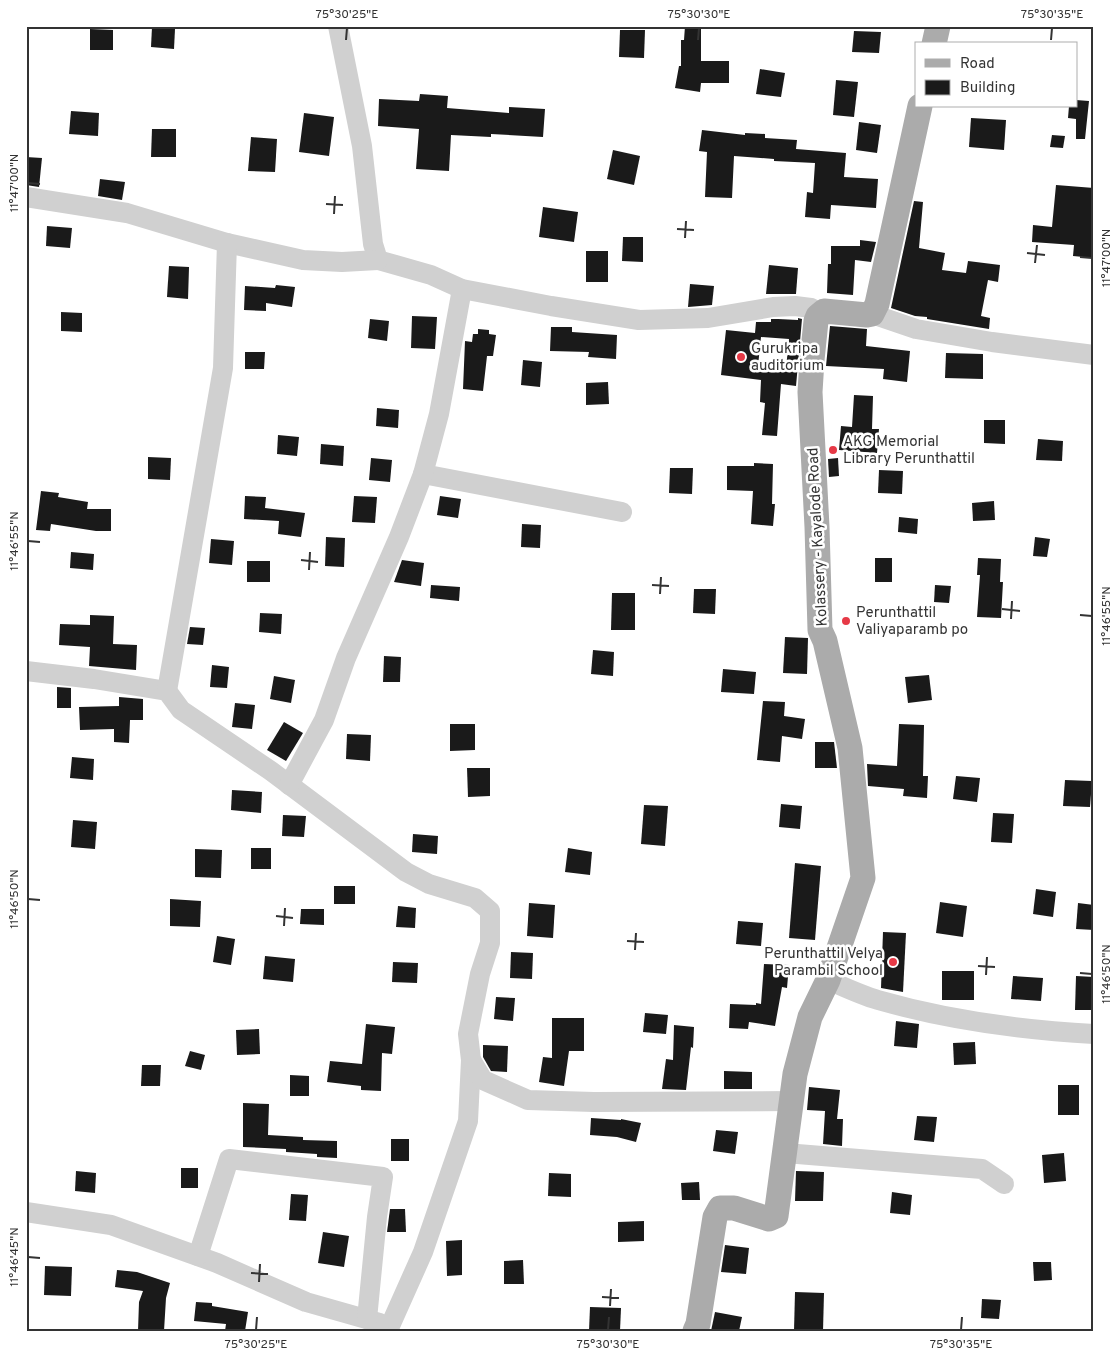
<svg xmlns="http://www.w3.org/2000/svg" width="1120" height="1357" viewBox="0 0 1120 1357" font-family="Overpass,sans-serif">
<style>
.building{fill:#1a1a1a;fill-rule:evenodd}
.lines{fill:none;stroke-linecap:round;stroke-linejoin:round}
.minor{stroke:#d0d0d0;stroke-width:20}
.major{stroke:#ababab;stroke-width:25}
.ticks{fill:none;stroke:#333;stroke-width:2}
.poi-dot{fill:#e63946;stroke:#fff;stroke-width:2}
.labels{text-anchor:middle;stroke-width:5;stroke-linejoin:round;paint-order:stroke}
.poi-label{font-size:15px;fill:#333;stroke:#fff;text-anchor:start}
.street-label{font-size:15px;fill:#333;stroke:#fff}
.neatline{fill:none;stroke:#333;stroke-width:2}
.ticks-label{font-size:12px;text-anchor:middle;fill:#333}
</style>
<rect width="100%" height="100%" fill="#fff"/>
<g class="building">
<path d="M685 26H701V61H729V83H701L700 92 675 88 679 66H681V40H684Z"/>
<path d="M152 27 175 29 174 49 151 47Z"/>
<path d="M90 29 113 30V50H90Z"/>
<path d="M620 30H645L644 58 619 57Z"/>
<path d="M854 31 881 32 879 53 852 52Z"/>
<path d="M760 69 785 73 781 97 756 94Z"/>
<path d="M836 80 858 82 854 117 833 115Z"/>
<path d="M420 94 448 96 447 108 509 113V107L545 109 543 137 491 134V137L451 135 449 171 416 169 419 129 378 126 379 99 419 101Z"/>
<path d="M1076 100 1089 101 1085 139H1076V119L1068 118 1069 106H1076Z"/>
<path d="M71 111 99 113 98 136 69 134Z"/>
<path d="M304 113 334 117 329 156 299 152Z"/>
<path d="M971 118 1006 120 1004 150 969 147Z"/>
<path d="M859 122 881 125 877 153 856 150Z"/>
<path d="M152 129H176V157H151Z"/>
<path d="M702 130 745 135V133L765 134V138L797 140 796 149 846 153 844 177 878 179 876 208 831 205 830 219 805 217 807 192 813 193 815 163 774 161V159L734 156 732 198 705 197 707 152 699 151Z"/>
<path d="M1052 135 1065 136 1063 148 1050 147Z"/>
<path d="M251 137 277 139 275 172 248 171Z"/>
<path d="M613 150 640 156 634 185 607 179Z"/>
<path d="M26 157 42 158 39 187 26 185Z"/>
<path d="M100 179 125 182 122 200 98 196Z"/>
<path d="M1056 185 1094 188V258L1073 256 1074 245 1032 242 1033 225 1052 227Z"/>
<path d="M914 201 923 202 919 248 945 253 942 270 966 273 968 261 1000 265 998 282 988 280 981 316 990 318 989 329 927 319V317L915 316 891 308Z"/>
<path d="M543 207 578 212 574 242 539 237Z"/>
<path d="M47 226 72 228 70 248 46 246Z"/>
<path d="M623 237H643V262L622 261Z"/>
<path d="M860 240 876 242 871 262 855 260 853 295 827 293 828 264H831V246H860Z"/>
<rect x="586" y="251" width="22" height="31"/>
<path d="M769 265 798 268 796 294H766Z"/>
<path d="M169 266 189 267 188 299 167 297Z"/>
<path d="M690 284 714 286 712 305 688 307Z"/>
<path d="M276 285 295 287 292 307 266 303V311L244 310 245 286 275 288Z"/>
<path d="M61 312 82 313V332L61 331Z"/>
<path d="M412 316 437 317 435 349 411 348Z"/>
<path d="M798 318 802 319 796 386 781 384 777 436 762 435 765 403 760 402 761 380 721 375 726 330 755 333 756 322H771V319H778L798 320ZM761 337 789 339 786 368 758 366Z"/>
<path d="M370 319 389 321 387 341 368 338Z"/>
<path d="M830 326 867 329 866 346 910 351 907 382 883 379 884 369 826 366Z"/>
<path d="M551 327H572V332L617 335 616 359 588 357 589 352 550 351Z"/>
<path d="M478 329 489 330V334L496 335 493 356H487L483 391 463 389 465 341 472 342 473 334H478Z"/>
<path d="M245 352H265L264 369H245Z"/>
<path d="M946 353 983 354V379L945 378Z"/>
<path d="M523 360 542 362 540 387 521 385Z"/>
<path d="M608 382 609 404 586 405V383Z"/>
<path d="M854 395 873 396 872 429H879L877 453 839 450 841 426 852 427Z"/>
<path d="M377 408 399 410 398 428 376 426Z"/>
<path d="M984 420H1005V444L984 443Z"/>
<path d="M278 435 299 437 297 456 277 454Z"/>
<path d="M1038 439 1063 441 1062 461 1036 460Z"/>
<path d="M321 444 344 446 343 466 320 464Z"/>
<path d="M148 457 171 458 170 480 148 479Z"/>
<path d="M371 458 392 460 390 482 369 480Z"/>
<path d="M838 458 839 476 829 477 828 459Z"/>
<path d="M754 463 773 464 772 504H775L773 526 751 524 753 491 727 490V466H754Z"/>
<path d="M670 468H693L692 494 669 493Z"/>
<path d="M879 470 903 471 902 494 878 493Z"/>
<path d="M41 491 59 493 58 497 88 502 87 509H111V531H96L51 524 50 531 36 530Z"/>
<path d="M245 496 266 497 265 508 305 513 301 537 278 534 279 521 244 519Z"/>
<path d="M354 496 377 497 375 523 352 522Z"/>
<path d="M440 496 461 499 458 518 437 515Z"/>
<path d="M994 501 995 520 973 521 972 503Z"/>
<path d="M899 517 918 519 917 534 898 532Z"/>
<path d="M522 524 541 525 540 548 521 547Z"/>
<path d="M326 537 345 538 344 567 325 566Z"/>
<path d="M1035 537 1050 539 1047 557 1033 556Z"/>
<path d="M211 539 234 541 232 565 209 563Z"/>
<path d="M71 552 94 554 93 570 70 568Z"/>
<rect x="875" y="558" width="17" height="24"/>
<path d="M978 558 1001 559 1000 582H1003L1001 618 977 617 980 575H977Z"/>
<path d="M402 560 424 563 421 586 394 582Z"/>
<rect x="247" y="561" width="23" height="21"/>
<path d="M431 585 460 587 459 601 430 598Z"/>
<path d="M935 585 951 586 949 603 934 602Z"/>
<path d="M694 589H716L715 614 693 613Z"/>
<path d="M612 593H635V630H611Z"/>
<path d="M260 613 282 614 281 634 259 632Z"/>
<path d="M90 615 114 616 113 644 137 645 136 670 89 666 90 647 59 645 60 624 90 625Z"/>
<path d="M190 627 205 628 203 645 187 644Z"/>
<path d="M785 637 808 638 807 674 783 673Z"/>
<path d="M593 650 614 652 613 676 591 674Z"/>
<path d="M384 656 401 657 400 682H383Z"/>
<path d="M212 665 229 667 227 688 210 687Z"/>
<path d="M723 669 756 672 754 694 721 692Z"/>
<path d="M929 675 932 700 908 703 905 677Z"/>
<path d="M274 676 295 680 291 703 270 699Z"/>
<path d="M57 687 71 688V708H57Z"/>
<path d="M119 697 143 699V720H130L129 743 114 742V729L80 730 79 707 119 706Z"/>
<path d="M763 701 785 702 784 716 805 719 802 739 782 736 780 762 757 760Z"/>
<path d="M235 703 255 705 252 729 232 727Z"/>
<path d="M284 722 303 733 286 761 267 750Z"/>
<path d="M450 724H475V750L450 751Z"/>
<path d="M899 724 924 725 923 776H928L927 798 903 796 904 789 868 786 867 764 897 766Z"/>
<path d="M347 734 371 735 370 761 346 759Z"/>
<path d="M815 742H834L837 768H815Z"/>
<path d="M72 757 94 759 93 780 70 778Z"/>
<path d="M467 768H490V796L468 797Z"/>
<path d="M956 776 980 778 977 802 953 799Z"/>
<path d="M1065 780 1092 781 1090 807 1063 806Z"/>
<path d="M232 790 262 792 261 813 231 810Z"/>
<path d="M781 804 802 806 800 829 779 827Z"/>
<path d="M644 805 668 806 665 846 641 844Z"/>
<path d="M993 813 1014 814 1012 843 991 842Z"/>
<path d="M283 815 306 816 304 837 282 836Z"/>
<path d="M73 820 97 822 95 849 71 847Z"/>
<path d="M413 834 438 836 437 854 412 852Z"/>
<rect x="251" y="848" width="20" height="21"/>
<path d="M568 848 592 852 590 875 565 872Z"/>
<path d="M195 849 222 850 221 878 195 877Z"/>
<path d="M795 863 821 866 815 940 789 938Z"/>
<rect x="334" y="886" width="21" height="18"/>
<path d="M1036 889 1056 892 1053 917 1033 914Z"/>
<path d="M170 899 201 901 200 927 170 926Z"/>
<path d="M940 902 967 906 963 937 936 933Z"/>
<path d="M529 903 555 905 553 938 527 936Z"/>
<path d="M1078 903 1094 905V930L1076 929Z"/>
<path d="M398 906 416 908 415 928 396 927Z"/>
<path d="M301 909H324V925L300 924Z"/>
<path d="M738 921 763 923 761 946 736 944Z"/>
<path d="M883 932 906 933 903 992 881 988Z"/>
<path d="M217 936 235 939 231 965 213 962Z"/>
<path d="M511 952 533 953 532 979 510 978Z"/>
<path d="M265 956 295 959 293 982 263 979Z"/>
<path d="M393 962 418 963 417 983 392 982Z"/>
<path d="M764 964 789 965 787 988 782 987 775 1026 749 1022 748 1029 729 1028 730 1004 756 1005V1003L761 1004Z"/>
<rect x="942" y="971" width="32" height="29"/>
<path d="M1013 976 1043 978 1041 1001 1011 999Z"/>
<path d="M1076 976 1094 977V1010H1075Z"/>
<path d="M496 997 515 998 513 1021 494 1019Z"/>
<path d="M645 1013 668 1015 666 1034 643 1032Z"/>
<path d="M552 1018H584V1051H569L564 1086 539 1082 543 1057 552 1058Z"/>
<path d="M896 1021 919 1024 917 1048 894 1046Z"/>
<path d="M366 1024 395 1027 392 1054 382 1053 381 1091 361 1090V1086L327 1082 330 1061 362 1064Z"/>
<path d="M674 1025 694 1027 693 1048 691 1047 686 1090 662 1089 666 1059 673 1060Z"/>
<path d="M259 1029 260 1054 237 1055 236 1030Z"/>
<path d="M975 1042 976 1064 954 1065 953 1043Z"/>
<path d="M483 1045 508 1046 507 1072 491 1071 483 1057Z"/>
<path d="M190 1051 205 1055 201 1070 185 1066Z"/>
<path d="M142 1065H161L160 1086H141Z"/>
<path d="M724 1071 752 1072V1089H724Z"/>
<path d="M290 1075 309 1076V1096H290Z"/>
<rect x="1058" y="1085" width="21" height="30"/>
<path d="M809 1087 840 1090 837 1119H843L842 1146 823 1144 825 1111 807 1110Z"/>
<path d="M243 1103 269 1104 268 1135 303 1137V1140L337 1141V1158L317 1157V1154L286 1152V1149L243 1147Z"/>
<path d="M917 1116 937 1117 934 1142 914 1140Z"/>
<path d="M591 1118 621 1120V1119L641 1123 636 1142 617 1137 590 1135Z"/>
<path d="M716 1130 738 1132 735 1154 713 1151Z"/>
<rect x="391" y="1139" width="18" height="22"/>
<path d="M1064 1153 1066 1181 1044 1183 1042 1155Z"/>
<rect x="181" y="1168" width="17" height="20"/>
<path d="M76 1171 96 1173 95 1193 75 1191Z"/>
<path d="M796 1171 824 1172 823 1201H795Z"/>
<path d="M549 1173 571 1174V1197L548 1196Z"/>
<path d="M699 1182 700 1200H682L681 1183Z"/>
<path d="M892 1192 912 1195 910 1215 890 1213Z"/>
<path d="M291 1194 308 1195 306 1221 289 1220Z"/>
<path d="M390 1209H405L406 1232H387Z"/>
<path d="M644 1221V1241L618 1242V1222Z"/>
<path d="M323 1232 349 1236 344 1267 318 1263Z"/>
<path d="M462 1240V1275L447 1276 446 1241Z"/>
<path d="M725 1245 749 1248 746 1274 721 1272Z"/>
<path d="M523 1260 524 1284H504V1261Z"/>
<path d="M1033 1262H1051L1052 1280 1034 1281Z"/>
<path d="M45 1266 72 1267 71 1296 44 1295Z"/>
<path d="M117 1270 137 1272 170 1283 166 1298 164 1331H138L139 1302 143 1291 115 1287Z"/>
<path d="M795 1292 824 1293 823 1331H794Z"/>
<path d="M982 1299 1001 1300 999 1319 981 1318Z"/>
<path d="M196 1302 212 1303V1306L248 1312 245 1331H225L226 1324 194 1321Z"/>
<path d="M590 1307 621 1308 620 1331H589Z"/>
<path d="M715 1312 742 1317 739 1331H711Z"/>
</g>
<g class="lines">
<g class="minor">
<path d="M338 26 362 146 373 244 378 260 431 275 462 289 551 306 639 320 708 318 773 307 795 306 811 308 821 313"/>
<path d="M26 197 127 213 227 243 303 260 342 262 378 260"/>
<path d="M872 314 916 329 992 342 1094 355"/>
<path d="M423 474 622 512"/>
<path d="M26 671 94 679 167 691 181 710 271 771 406 872 429 884 475 898 490 911V943L480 974 468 1034 471 1060 468 1121 423 1252 390 1326 386 1331"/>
<path d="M167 691 223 368 227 243"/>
<path d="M289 785 324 720 346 658 399 537 423 474 439 414 462 289"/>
<path d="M828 980C844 987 861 995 878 1000 948 1020 1021 1030 1094 1034"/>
<path d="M471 1060 483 1080 528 1100 594 1102 792 1101"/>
<path d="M785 1153 982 1169 1004 1184"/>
<path d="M26 1212 111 1225 217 1263 306 1302 380 1323"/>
<path d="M198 1256 229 1159 383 1177 377 1217 367 1319"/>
</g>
<g class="major">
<path d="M934 44 938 26"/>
<path d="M695 1331 698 1324 715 1217 720 1208H734L769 1219 776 1216 795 1074 810 1017 828 980 863 878 850 748 825 641 820 630 817 527 810 392 812 360 816 321 818 316 824 311 867 315 872 314 877 304 920 106"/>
</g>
</g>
<path class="ticks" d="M346 40 347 28M698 40 699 28M1051 40 1052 28M28 183 40 184M326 204 343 205M334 214 335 196M677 229 694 230M685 238 686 221M1027 253 1045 255M1080 257 1092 258M1035 263 1037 245M28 541 40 542M301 560 318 562M309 570 310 552M652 585 669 586M660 594 661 577M1002 609 1020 611M1080 615 1092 616M1011 619 1012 601M28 899 40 900M276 916 293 918M284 926 285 908M627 941 644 942M635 950 636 933M978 966 995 967M1080 973 1092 974M986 975 987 957M28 1257 40 1258M251 1273 268 1274M259 1282 260 1264M602 1297 619 1298M610 1306 611 1289M256 1330 257 1317M608 1330 609 1317M961 1330 962 1317"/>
<g class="poi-dot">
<circle cx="741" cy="357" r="5"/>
<circle cx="833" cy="450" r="5"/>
<circle cx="846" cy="621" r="5"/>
<circle cx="893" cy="962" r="5"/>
</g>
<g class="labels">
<g class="poi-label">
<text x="751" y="353">Gurukripa<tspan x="751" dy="17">auditorium</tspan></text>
<text x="843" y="446">AKG Memorial<tspan x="843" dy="17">Library Perunthattil</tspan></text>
<text x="856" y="617">Perunthattil<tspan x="856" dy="17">Valiyaparamb po</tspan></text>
<text x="883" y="958" text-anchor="end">Perunthattil Velya<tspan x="883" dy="17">Parambil School</tspan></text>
</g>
<g class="street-label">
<text transform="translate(817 537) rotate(-93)" y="5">Kolassery - Kayalode Road</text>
</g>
</g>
<rect width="1120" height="1357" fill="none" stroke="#ffffff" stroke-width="55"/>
<rect x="915" y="42" width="162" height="65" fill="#ffffff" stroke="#adadad"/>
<rect x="925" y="59" width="25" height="8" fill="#ababab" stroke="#adadad"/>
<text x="960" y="68" font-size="15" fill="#333333">Road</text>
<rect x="925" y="80" width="25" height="15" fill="#1a1a1a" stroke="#adadad"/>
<text x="960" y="92" font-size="15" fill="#333333">Building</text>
<rect x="28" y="28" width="1064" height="1302" class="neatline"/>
<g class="ticks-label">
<text x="347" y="18">75°30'25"E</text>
<text x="699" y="18">75°30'30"E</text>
<text x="1052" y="18">75°30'35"E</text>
<text transform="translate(14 183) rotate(-90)" y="4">11°47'00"N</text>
<text transform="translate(1106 258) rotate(-90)" y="4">11°47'00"N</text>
<text transform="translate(14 541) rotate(-90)" y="4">11°46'55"N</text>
<text transform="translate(1106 616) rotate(-90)" y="4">11°46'55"N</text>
<text transform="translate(14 899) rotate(-90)" y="4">11°46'50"N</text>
<text transform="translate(1106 974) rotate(-90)" y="4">11°46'50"N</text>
<text transform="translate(14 1257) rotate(-90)" y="4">11°46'45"N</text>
<text x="256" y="1348">75°30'25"E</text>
<text x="608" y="1348">75°30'30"E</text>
<text x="961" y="1348">75°30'35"E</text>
</g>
</svg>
